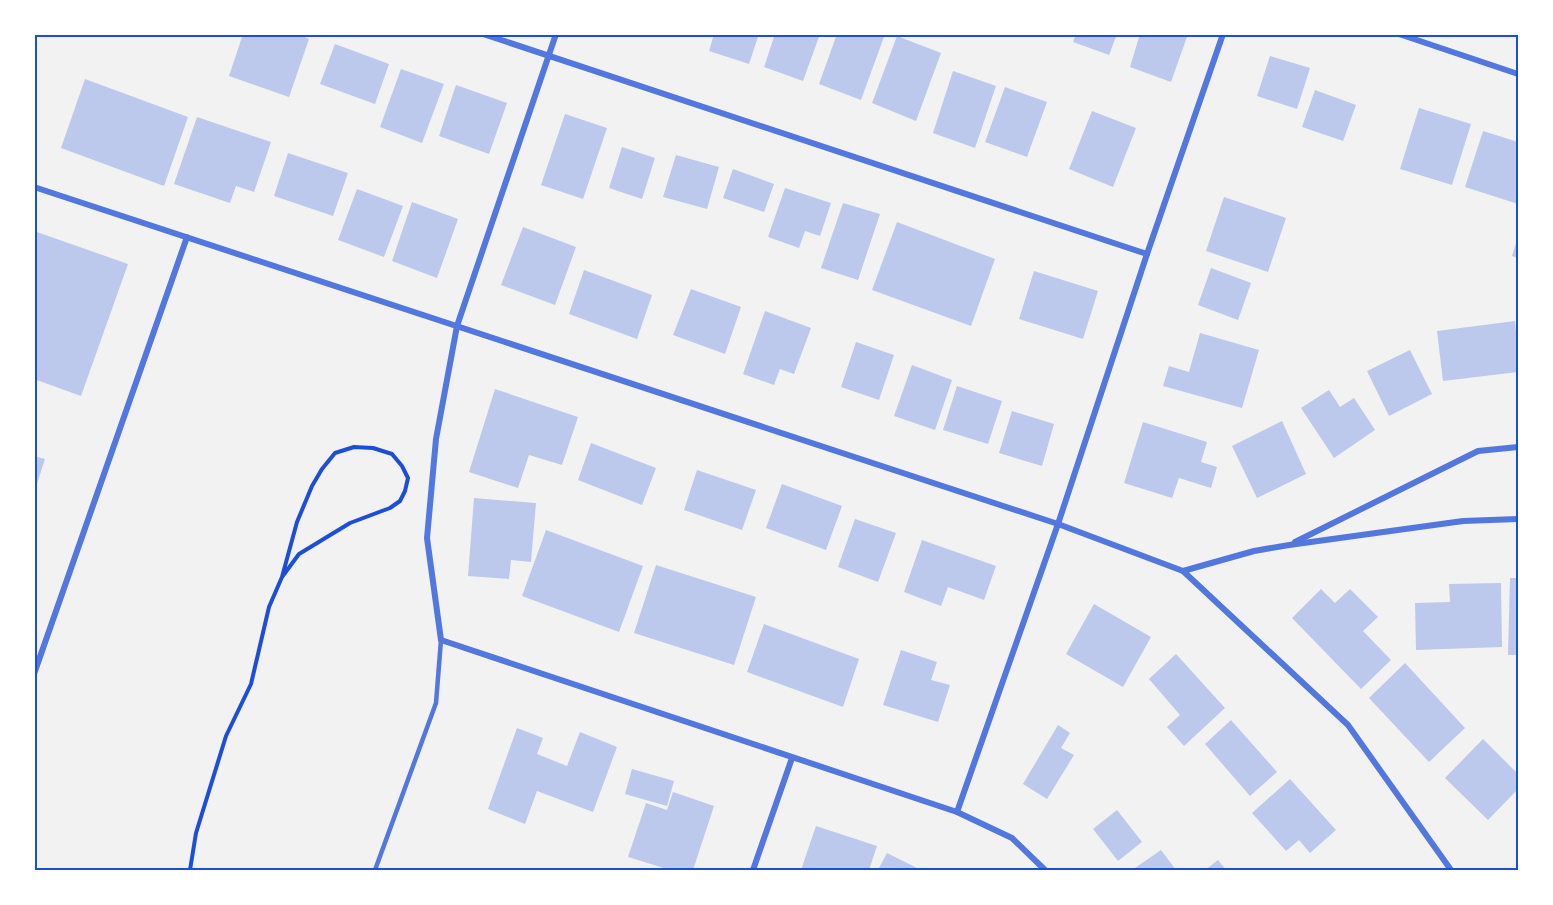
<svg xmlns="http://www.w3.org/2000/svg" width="1553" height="905" viewBox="0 0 1553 905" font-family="Montserrat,sans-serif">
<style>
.building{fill:#bdc9ec}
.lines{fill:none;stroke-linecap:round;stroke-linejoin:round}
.path{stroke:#1d4ed8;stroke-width:4}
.service{stroke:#5277de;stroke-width:4.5}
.minor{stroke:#5277de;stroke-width:6}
.neatline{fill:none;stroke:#1d4ed8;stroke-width:2}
</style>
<rect width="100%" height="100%" fill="#f2f2f2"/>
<g class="building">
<path d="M243 34H297L309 39 289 97 229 76Z"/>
<path d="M714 34H759L749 64 709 51Z"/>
<path d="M775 34H820L803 81 764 67Z"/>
<path d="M837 34H885L861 100 819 84Z"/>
<path d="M1076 34H1117L1109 55 1073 42Z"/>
<path d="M1140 34H1188L1171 82 1130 67Z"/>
<path d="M897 36 941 53 916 121 872 103Z"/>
<path d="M335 44 389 64 375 104 320 84Z"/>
<path d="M1270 56 1310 68 1297 109 1257 96Z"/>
<path d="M401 69 444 84 422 143 380 127Z"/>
<path d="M953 71 996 86 975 148 933 133Z"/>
<path d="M85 79 188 117 164 186 61 148Z"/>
<path d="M456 85 507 103 489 154 439 136Z"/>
<path d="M1005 87 1047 102 1027 157 985 142Z"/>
<path d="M1315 90 1356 105 1343 141 1302 127Z"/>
<path d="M1419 108 1471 124 1452 185 1400 169Z"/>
<path d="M1092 111 1136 128 1113 187 1069 169Z"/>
<path d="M565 114 607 128 583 199 541 185Z"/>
<path d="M197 117 271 142 254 192 236 186 230 203 174 184Z"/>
<path d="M1483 131 1518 142V204L1465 187Z"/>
<path d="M622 147 655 158 642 199 609 188Z"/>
<path d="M288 153 348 173 333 216 274 196Z"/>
<path d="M676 155 719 167 707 209 663 197Z"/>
<path d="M733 169 774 184 764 212 723 198Z"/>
<path d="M785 188 831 203 820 236 805 231 799 248 768 237Z"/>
<path d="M357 189 403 206 384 257 338 240Z"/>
<path d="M1224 197 1286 218 1268 272 1206 251Z"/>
<path d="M412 202 458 219 437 278 392 261Z"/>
<path d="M843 203 880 214 858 280 821 268Z"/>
<path d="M897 222 995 259 971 326 872 290Z"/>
<path d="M523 227 576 247 555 305 501 285Z"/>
<path d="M34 231 128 264 81 396 34 379Z"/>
<path d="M1518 237V258L1512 256Z"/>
<path d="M1211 268 1251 283 1238 320 1198 305Z"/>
<path d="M584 270 652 295 637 339 569 314Z"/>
<path d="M1034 271 1098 291 1083 339 1019 319Z"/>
<path d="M691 289 741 307 725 354 673 335Z"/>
<path d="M765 311 811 328 794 374 780 369 774 385 743 374Z"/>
<path d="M1515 321 1518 354V372L1443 381 1437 331Z"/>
<path d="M1200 333 1259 350 1242 408 1163 386 1169 366 1189 372Z"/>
<path d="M856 342 894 355 879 400 841 387Z"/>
<path d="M1410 350 1432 394 1389 416 1367 371Z"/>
<path d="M912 365 952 380 935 430 894 416Z"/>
<path d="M957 386 1002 401 988 444 943 430Z"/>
<path d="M495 389 578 417 562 465 529 455 518 488 469 472Z"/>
<path d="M1329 390 1340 407 1354 398 1375 430 1334 458 1301 408Z"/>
<path d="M1012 411 1054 424 1042 466 999 453Z"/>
<path d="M1282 421 1306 474 1257 498 1232 446Z"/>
<path d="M1143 422 1207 442 1201 462 1217 467 1211 488 1179 478 1172 498 1124 483Z"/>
<path d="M591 443 656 468 642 505 578 480Z"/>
<path d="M34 456 45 459 35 490H34Z"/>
<path d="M697 470 756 490 742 530 684 510Z"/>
<path d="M782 484 842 506 826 550 766 528Z"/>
<path d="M474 498 536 503 531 562 511 560 509 579 468 576Z"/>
<path d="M855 519 896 533 878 582 838 567Z"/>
<path d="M546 530 643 566 619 632 522 596Z"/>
<path d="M922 540 996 566 984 600 948 587 941 606 904 592Z"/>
<path d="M656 565 756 597 734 665 634 633Z"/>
<path d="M1510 578H1518V655H1508Z"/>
<path d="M1501 583 1502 647 1416 650 1415 603 1450 602 1449 584Z"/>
<path d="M1321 589 1335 603 1350 589 1378 617 1363 631 1391 660 1361 689 1292 618Z"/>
<path d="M1094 604 1151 637 1123 687 1066 654Z"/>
<path d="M764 624 859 659 843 707 747 672Z"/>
<path d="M901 650 937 662 931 680 950 685 938 722 883 705Z"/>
<path d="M1176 654 1225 708 1184 746 1167 727 1180 715 1149 679Z"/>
<path d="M1405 663 1465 728 1429 762 1369 698Z"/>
<path d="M1231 720 1277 772 1250 796 1205 744Z"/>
<path d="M1058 725 1070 733 1061 748 1074 755 1047 799 1023 784Z"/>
<path d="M517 728 543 738 537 754 567 766 580 732 617 747 593 812 537 791 525 824 488 809Z"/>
<path d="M1483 739 1518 774V789L1488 820 1445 778Z"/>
<path d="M632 769 674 781 667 806 625 794Z"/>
<path d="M1290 779 1336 830 1310 853 1299 840 1286 851 1252 813Z"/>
<path d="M673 792 714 806 693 870H670L628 857 646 803 667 810Z"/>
<path d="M1117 810 1142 842 1118 861 1093 829Z"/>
<path d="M816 826 877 846 869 870H801Z"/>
<path d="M1161 850 1176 870H1132Z"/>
<path d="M887 853 921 870H878Z"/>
<path d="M1218 860 1226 870H1205Z"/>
</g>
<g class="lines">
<path class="path" d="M190 870 196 833 226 736 251 684 269 607 282 577 297 522 312 486 322 469 335 453 354 447 373 448 392 454 402 466 408 478 405 491 400 501 390 508 350 523 299 554 282 577"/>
<path class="service" d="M375 870 436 703 441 640"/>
<g class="minor">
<path d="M483 34 1147 254"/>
<path d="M556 34 457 326 436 439 427 538 441 640 957 812 1012 838 1045 870"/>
<path d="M1399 34 1518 74"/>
<path d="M34 187 1058 524 1183 571 1348 725 1451 870"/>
<path d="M1295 542 1478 451 1518 447"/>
<path d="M1183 571 1254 551 1289 545 1463 521 1518 519"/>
<path d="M34 674 187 237"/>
<path d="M957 812 1058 524 1147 254 1223 34"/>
<path d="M753 870 792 758"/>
</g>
</g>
<rect width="1553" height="905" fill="none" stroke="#ffffff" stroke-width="72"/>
<rect x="36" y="36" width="1481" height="833" class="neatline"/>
</svg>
